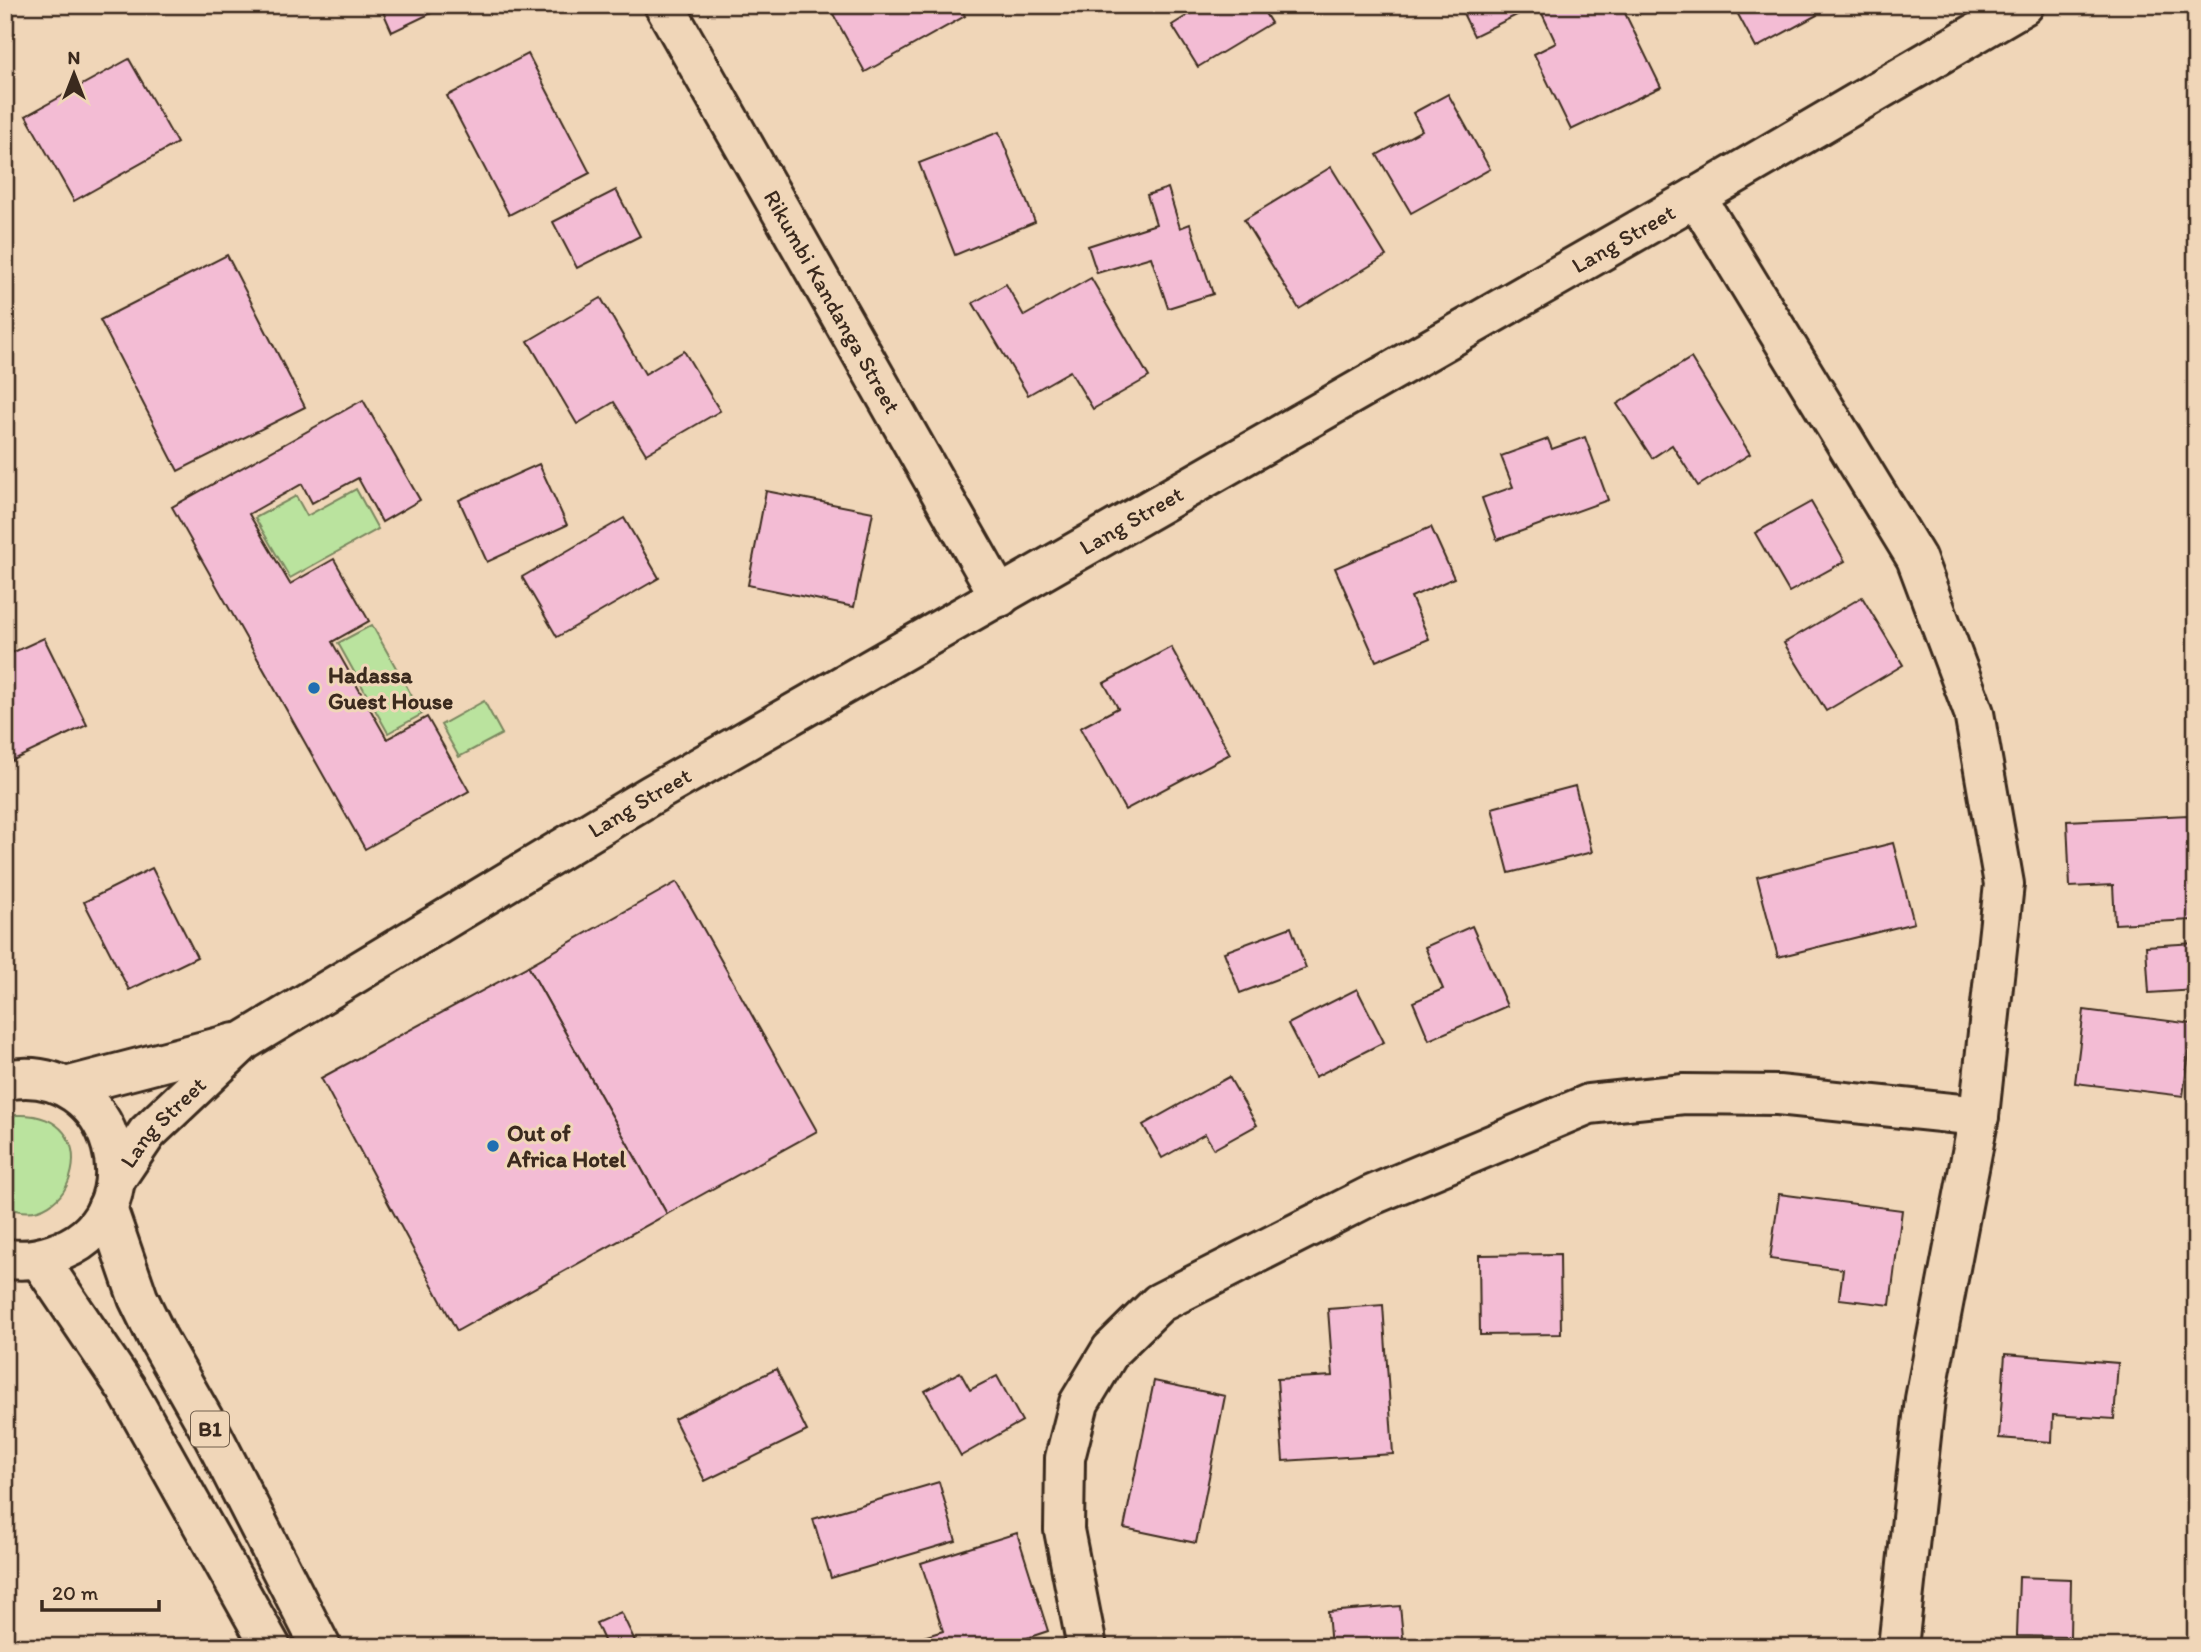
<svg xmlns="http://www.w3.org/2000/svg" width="2201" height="1652" viewBox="0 0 2201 1652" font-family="Itim,sans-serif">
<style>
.green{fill:#bae39e;stroke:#7a865e;stroke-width:2}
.building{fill:#f3bcd4;stroke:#3b2a1e;stroke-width:2}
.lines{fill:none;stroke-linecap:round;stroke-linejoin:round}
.minor-casing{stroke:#3b2a1e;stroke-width:44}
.trunk-casing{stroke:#3b2a1e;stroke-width:44}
.minor{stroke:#f0d6b8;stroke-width:38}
.trunk{stroke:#f0d6b8;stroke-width:38}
.poi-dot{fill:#1f6fb2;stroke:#f0d6b8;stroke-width:2.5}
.labels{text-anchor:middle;stroke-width:6;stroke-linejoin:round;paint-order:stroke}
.shield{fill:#f0d6b8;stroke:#715e4c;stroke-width:2}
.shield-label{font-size:21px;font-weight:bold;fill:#3b2a1e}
.street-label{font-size:23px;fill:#3b2a1e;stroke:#f0d6b8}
.poi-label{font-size:23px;font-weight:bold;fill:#3b2a1e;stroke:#f0d6b8;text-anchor:start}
</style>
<rect width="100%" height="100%" fill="#f0d6b8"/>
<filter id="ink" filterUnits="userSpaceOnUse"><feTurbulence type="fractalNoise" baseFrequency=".0143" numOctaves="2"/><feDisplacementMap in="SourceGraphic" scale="14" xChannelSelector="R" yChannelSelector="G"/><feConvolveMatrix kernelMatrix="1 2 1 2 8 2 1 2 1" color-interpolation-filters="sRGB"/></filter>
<g filter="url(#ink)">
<g class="green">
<path d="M356 489 378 529 290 578 255 518 296 496 307 516Z"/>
<path d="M372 625 422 714 388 733 338 643Z"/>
<path d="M484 701 502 734 459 757 441 725Z"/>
<path d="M16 1115C110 1111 74 1239 5 1206V1119Z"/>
</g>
<g class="building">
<path d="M380 5H448L392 32Z"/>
<path d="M849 5H959L965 16 865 72 833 14Z"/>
<path d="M1204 5H1260L1271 23 1198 67 1172 25Z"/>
<path d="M1459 5H1520L1523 12 1474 36Z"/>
<path d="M1538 5H1621L1661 87 1571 130 1534 54 1556 43Z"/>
<path d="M1733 5H1811L1817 15 1756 48Z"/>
<path d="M528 54 590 173 509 215 447 96Z"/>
<path d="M129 59 177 143 74 201 26 116Z"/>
<path d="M1448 94 1490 169 1411 213 1377 155 1422 130 1413 113Z"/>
<path d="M999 132 1035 222 955 255 919 163Z"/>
<path d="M5 163H8L6 311H5Z"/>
<path d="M1331 167 1386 256 1299 309 1244 220Z"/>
<path d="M1168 188 1180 228 1190 224 1213 294 1168 308 1151 257 1097 273 1088 246 1156 224 1147 195Z"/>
<path d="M616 190 640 236 577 268 553 222Z"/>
<path d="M227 255 305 407 178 471 100 320Z"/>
<path d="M1091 278 1149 377 1093 409 1070 371 1028 395 973 303 1006 284 1024 316Z"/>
<path d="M601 298 645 374 684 351 720 411 646 454 614 402 577 424 528 341Z"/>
<path d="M1691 358 1750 454 1698 486 1672 445 1652 458 1617 404Z"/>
<path d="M363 400 420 500 382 522 358 478 312 503 302 484 249 514 290 584 334 559 369 621 332 642 387 739 427 717 469 791 365 849 172 507Z"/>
<path d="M1585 437 1608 500 1497 540 1482 498 1513 487 1501 456 1548 439 1552 449Z"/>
<path d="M539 464 567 525 487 562 459 500Z"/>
<path d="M766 491 873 512 854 607 748 585Z"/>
<path d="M1811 502 1845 561 1789 592 1755 533Z"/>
<path d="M624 518 659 578 557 637 522 577Z"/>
<path d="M1431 527 1454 578 1411 597 1429 639 1376 661 1335 568Z"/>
<path d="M1862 597 1903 665 1826 711 1784 643Z"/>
<path d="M44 638 87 725 5 764V656Z"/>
<path d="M1171 647 1230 754 1125 810 1080 728 1118 708 1104 683Z"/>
<path d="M1575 786 1592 852 1509 873 1492 808Z"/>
<path d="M2188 815 2193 920 2115 924 2113 885 2070 887 2067 821Z"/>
<path d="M1893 843 1914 923 1778 957 1757 877Z"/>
<path d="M152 868 197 957 129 990 84 902Z"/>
<path d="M677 882 817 1131 667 1214 528 966Z"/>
<path d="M1472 926 1507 1006 1429 1040 1413 1002 1443 989 1425 947Z"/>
<path d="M1291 927 1306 968 1240 993 1224 952Z"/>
<path d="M2196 943V990L2149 993 2146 946Z"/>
<path d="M528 966 667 1214 457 1331 321 1078Z"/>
<path d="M1357 989 1384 1042 1315 1077 1288 1024Z"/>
<path d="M2084 1010 2193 1024 2183 1096 2075 1083Z"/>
<path d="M1229 1077 1257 1125 1214 1149 1205 1134 1162 1158 1143 1125Z"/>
<path d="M1779 1194 1902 1210 1890 1305 1839 1299 1843 1269 1770 1259Z"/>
<path d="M1560 1254 1561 1334 1480 1335 1479 1255Z"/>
<path d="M1383 1305 1393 1454 1283 1461 1277 1379 1333 1376 1328 1309Z"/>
<path d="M2005 1354 2118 1363 2114 1419 2053 1415 2052 1442 1999 1438Z"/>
<path d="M776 1369 807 1431 705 1481 674 1419Z"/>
<path d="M960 1372 970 1390 997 1376 1022 1421 961 1456 925 1391Z"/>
<path d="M1154 1381 1225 1396 1196 1543 1124 1528Z"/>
<path d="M939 1482 956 1541 831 1578 813 1519Z"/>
<path d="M1017 1533 1048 1631 1009 1644 1010 1647H891L943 1631 921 1563Z"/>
<path d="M2019 1577 2071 1579 2070 1637 2017 1636Z"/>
<path d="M1400 1606 1404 1647H1331L1328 1612Z"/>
<path d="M621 1612 636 1643 628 1647H607L596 1623Z"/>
<path d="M1529 1640V1647H1450V1641Z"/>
</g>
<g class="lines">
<g class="minor-casing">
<g id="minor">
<path id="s1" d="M664 5 1000 597"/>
<path d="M1696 197 1916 558 1974 713 2004 884 1979 1116 1925 1399 1898 1647"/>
<path d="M66 1087 235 1043"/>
<path id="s2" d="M116 1179 147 1133 244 1041 651 795 1696 197 2024 5"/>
<path d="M1087 1647 1064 1530 1065 1458 1079 1403 1111 1350 1159 1303 1370 1196 1589 1104 1684 1094 1778 1095 1979 1116"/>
</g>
</g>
<g class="trunk-casing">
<g id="trunk">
<path d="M5 1080C117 1058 161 1220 53 1254 38 1259 21 1262 5 1258"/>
<path d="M107 1208 138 1298 157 1337 212 1434 321 1647"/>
<path d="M39 1259 126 1388 271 1647"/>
</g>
</g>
<use href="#minor" class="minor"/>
<use href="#trunk" class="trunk"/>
</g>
</g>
<g class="poi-dot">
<circle cx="314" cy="688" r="7"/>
<circle cx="493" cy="1146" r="7"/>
</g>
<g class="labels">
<rect class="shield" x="191" y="1411.5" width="38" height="35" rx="5"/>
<g class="shield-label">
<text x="210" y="1436">B1</text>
</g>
<g class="street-label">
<text dy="8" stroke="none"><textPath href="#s2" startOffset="1785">Lang Street</textPath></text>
<text dy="8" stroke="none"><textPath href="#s1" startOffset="341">Rikumbi Kandanga Street</textPath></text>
<text dy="8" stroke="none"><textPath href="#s2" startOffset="1218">Lang Street</textPath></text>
<text dy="8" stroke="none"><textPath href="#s2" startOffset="651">Lang Street</textPath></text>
<text dy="8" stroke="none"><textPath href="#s2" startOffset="74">Lang Street</textPath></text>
</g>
<g class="poi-label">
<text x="328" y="683">Hadassa<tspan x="328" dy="26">Guest House</tspan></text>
<text x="507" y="1141">Out of<tspan x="507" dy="26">Africa Hotel</tspan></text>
</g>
</g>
<rect width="2201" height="1652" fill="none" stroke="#f0d6b8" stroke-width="28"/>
<rect x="14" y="14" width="2173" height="1624" fill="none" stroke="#3b2a1e" stroke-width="2.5" filter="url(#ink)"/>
<g transform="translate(74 74)" stroke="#f0d6b8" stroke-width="5" paint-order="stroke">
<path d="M0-5L12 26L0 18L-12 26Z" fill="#3b2a1e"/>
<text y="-10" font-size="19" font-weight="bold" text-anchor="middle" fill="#3b2a1e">N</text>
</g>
<path d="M42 1600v10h117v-10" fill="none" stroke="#3b2a1e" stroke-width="3.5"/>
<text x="52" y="1600" font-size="21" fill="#3b2a1e" stroke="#f0d6b8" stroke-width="5" paint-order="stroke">20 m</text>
</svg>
